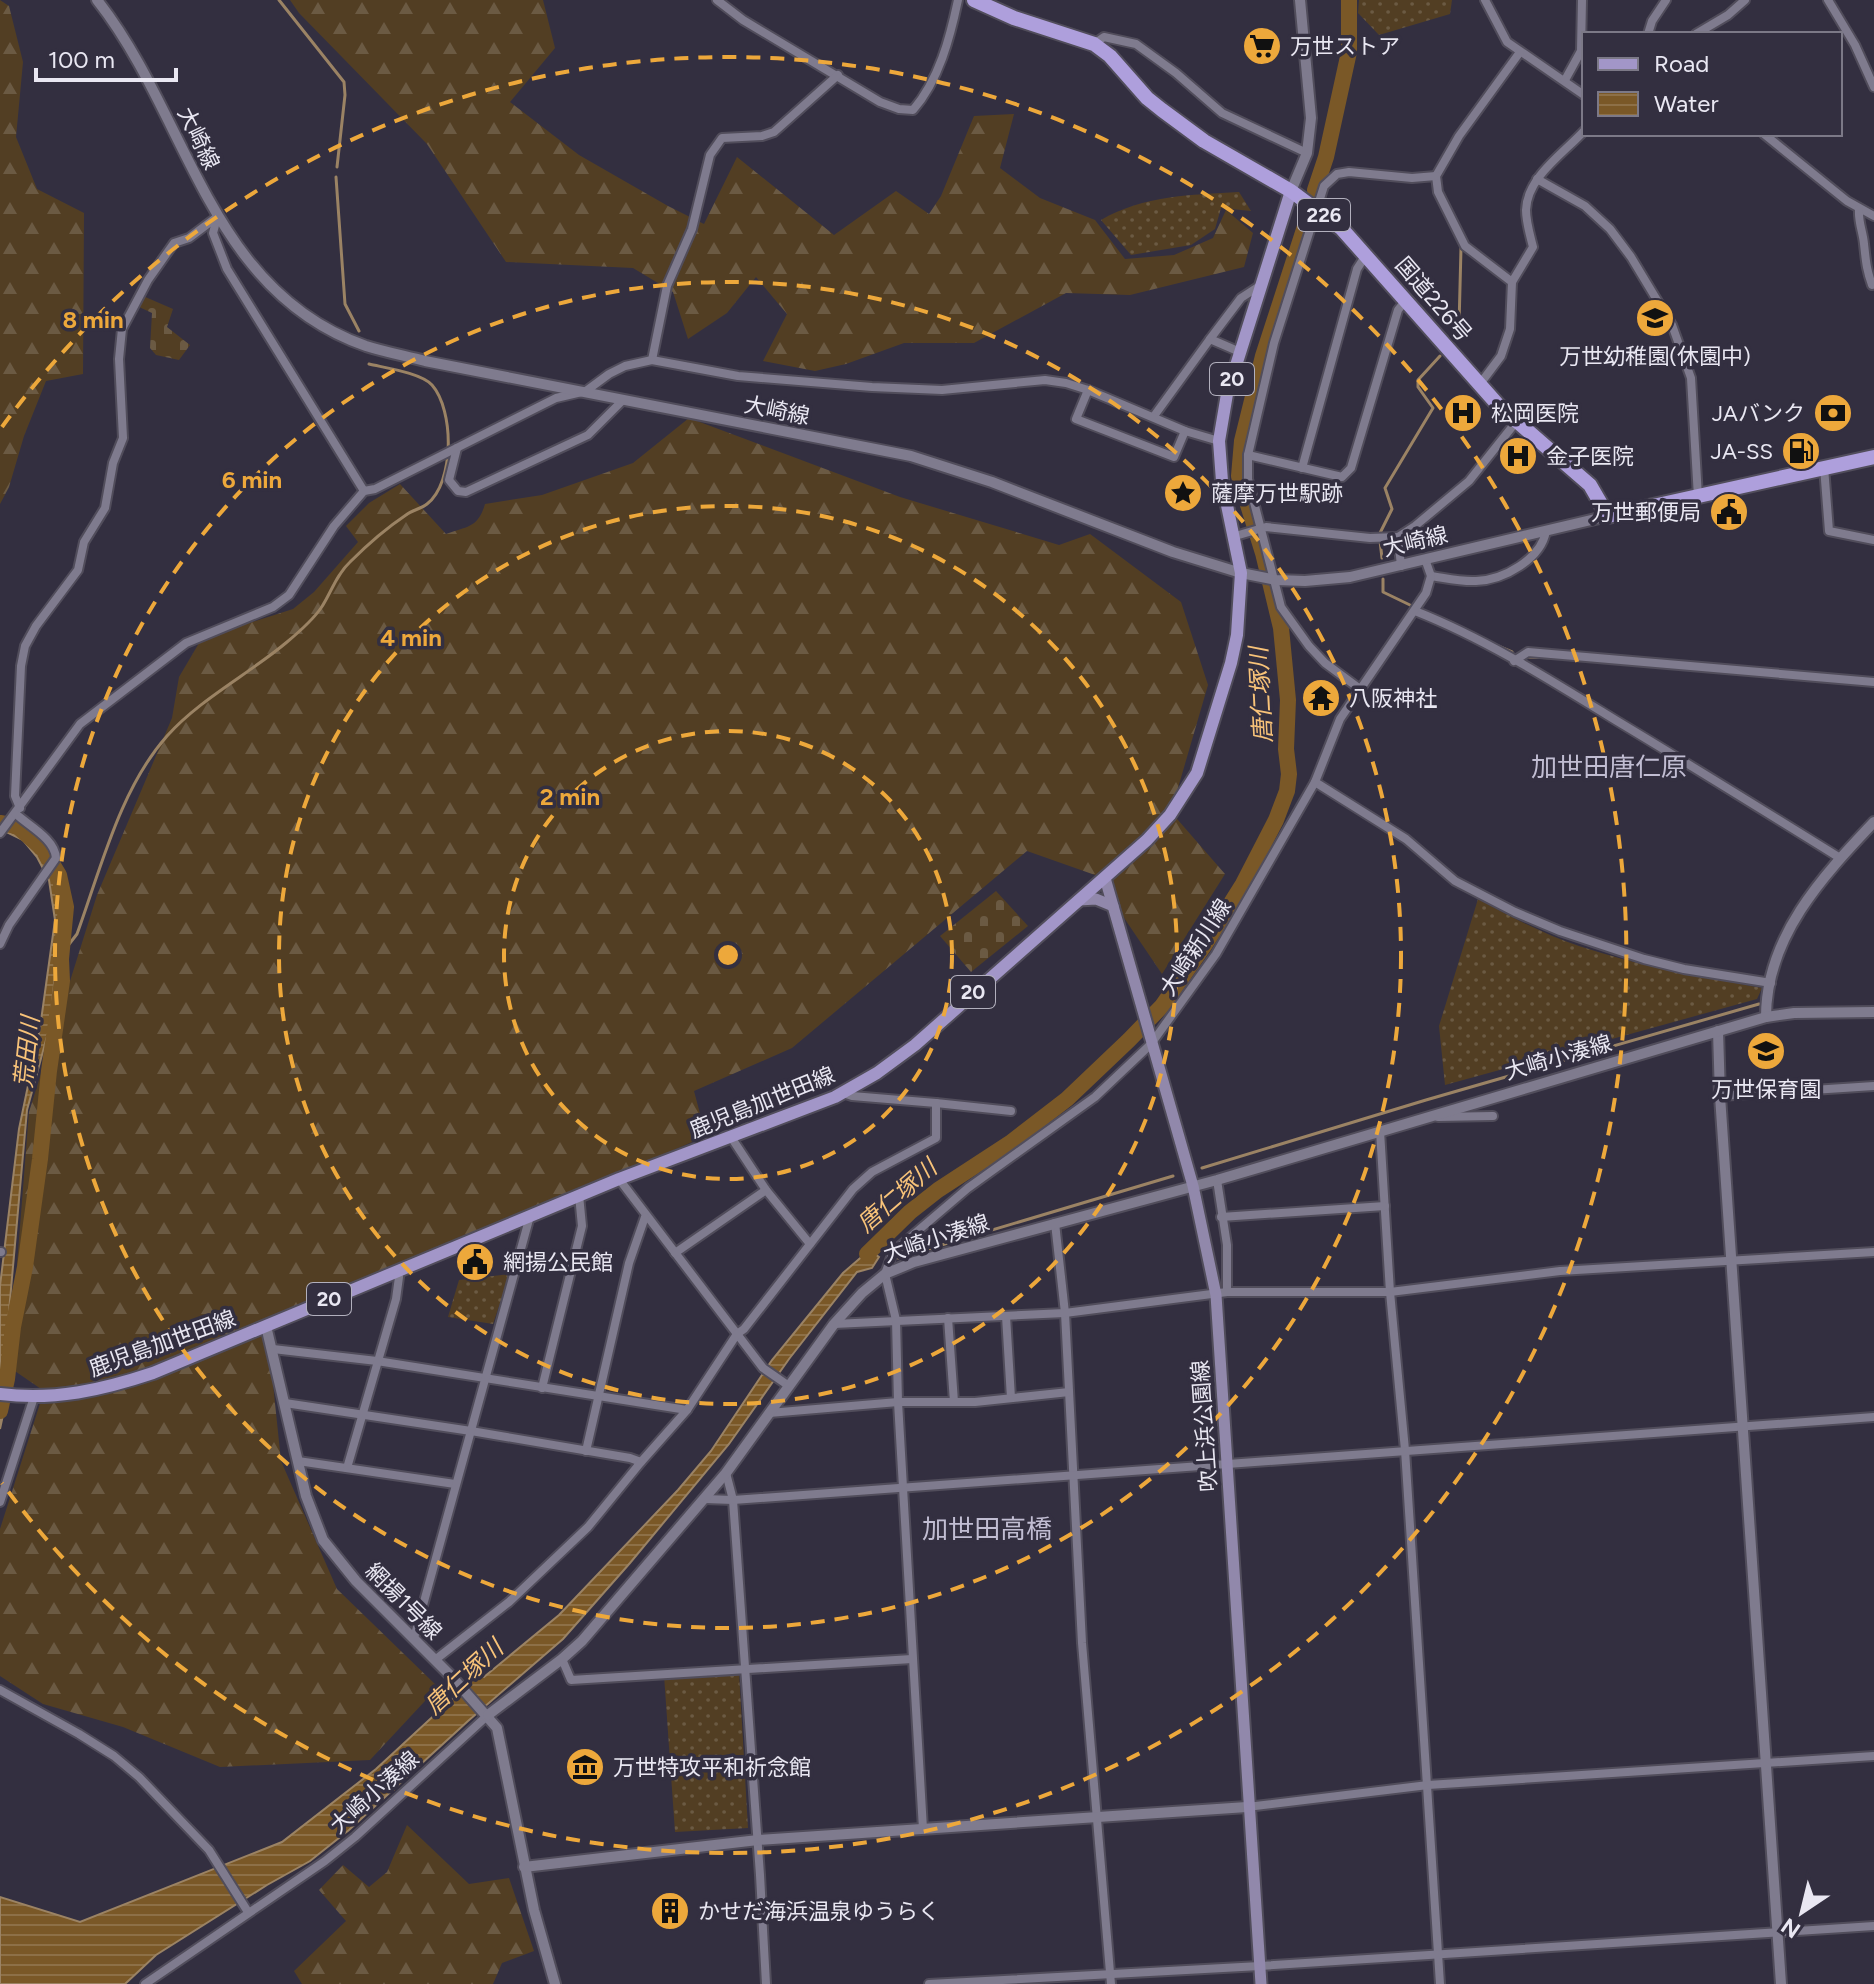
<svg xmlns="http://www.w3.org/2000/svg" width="1874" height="1984" viewBox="0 0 1874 1984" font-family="Figtree,'Noto Sans JP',sans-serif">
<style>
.grass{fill:url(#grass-dots)}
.forest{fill:url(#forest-firs)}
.cemetery{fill:url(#cemetery-stones)}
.water{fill:url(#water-rules);stroke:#9b8364;stroke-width:2}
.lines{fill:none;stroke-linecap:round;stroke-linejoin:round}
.stream{stroke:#9b8364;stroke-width:3}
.river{stroke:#7a5827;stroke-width:16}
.minor-casing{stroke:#514d5b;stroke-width:12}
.tertiary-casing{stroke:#514d5b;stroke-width:14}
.secondary-casing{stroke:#514d5b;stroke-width:15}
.primary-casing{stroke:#514d5b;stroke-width:16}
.trunk-casing{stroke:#514d5b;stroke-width:18}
.minor{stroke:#7f7b8e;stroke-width:8}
.tertiary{stroke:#7f7b8e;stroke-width:10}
.secondary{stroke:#9188ab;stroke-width:11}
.primary{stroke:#a296c8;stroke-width:12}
.trunk{stroke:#ae9fdc;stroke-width:14}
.ring{fill:none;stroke:#eda83b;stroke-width:4;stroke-dasharray:14 10}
.labels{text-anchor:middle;stroke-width:7;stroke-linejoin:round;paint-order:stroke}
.shield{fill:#332f40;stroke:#b2b0bd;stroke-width:2}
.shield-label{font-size:20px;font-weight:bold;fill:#e9e7f2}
.poi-label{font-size:22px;fill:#e9e7f2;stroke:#332f40;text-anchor:start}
.street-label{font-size:22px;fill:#e9e7f2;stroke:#332f40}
.water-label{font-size:24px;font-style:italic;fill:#f8c379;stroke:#332f40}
.quarter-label{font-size:26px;fill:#c1bdd2;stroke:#332f40}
.centre{fill:#eda83b;stroke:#332f40;stroke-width:4}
.ring-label{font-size:24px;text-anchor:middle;font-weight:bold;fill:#eda83b;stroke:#332f40;stroke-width:7;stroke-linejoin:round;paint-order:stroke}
</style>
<defs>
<pattern id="grass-dots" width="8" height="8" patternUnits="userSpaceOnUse" patternTransform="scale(2)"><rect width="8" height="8" fill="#523e23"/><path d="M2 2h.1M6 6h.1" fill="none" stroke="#6b5a43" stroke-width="1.8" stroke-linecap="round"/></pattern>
<pattern id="forest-firs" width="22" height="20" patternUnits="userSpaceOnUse" patternTransform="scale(2)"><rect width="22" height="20" fill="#523e23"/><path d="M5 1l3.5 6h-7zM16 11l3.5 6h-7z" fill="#6b5a43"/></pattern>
<pattern id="cemetery-stones" width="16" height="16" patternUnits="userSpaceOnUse" patternTransform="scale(2)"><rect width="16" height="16" fill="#523e23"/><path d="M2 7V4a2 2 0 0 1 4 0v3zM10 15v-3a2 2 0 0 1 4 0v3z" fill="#6b5a43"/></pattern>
<pattern id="water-rules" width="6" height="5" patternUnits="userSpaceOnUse" patternTransform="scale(2)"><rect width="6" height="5" fill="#7a5827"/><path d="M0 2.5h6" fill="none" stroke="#8d7047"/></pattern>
</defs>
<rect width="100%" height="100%" fill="#332f40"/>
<g class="grass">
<path d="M1359 0H1452L1450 14 1379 35 1358 13Z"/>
<path d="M1239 192 1251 211 1221 208 1215 229 1191 245 1131 255 1101 220C1144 195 1191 195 1239 192Z"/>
<path d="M1478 899C1511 917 1544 934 1579 946 1639 966 1700 977 1762 988L1757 999 1445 1085 1439 1026Z"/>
<path d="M510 1274 493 1324 448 1317 459 1280Z"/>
<path d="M739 1672 748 1828 675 1832 664 1675Z"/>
</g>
<g class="forest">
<path d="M0 0 9 6 23 62 16 137 37 189 84 213 83 374 46 381 24 436 9 487 0 504Z"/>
<path d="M290 0H543L555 48 510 102 579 155 668 206 704 224 737 157 834 235 896 191 929 214 941 196 974 116 1014 114 1000 168 1040 198 1095 220 1125 259 1174 255 1213 238 1226 210 1253 233 1244 267 1130 295 1066 293 974 343H904L846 364 815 371 763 361 787 314 756 277 727 313 688 339 673 292 633 268 506 262 427 144 299 13Z"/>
<path d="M689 418 900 497 1059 545 1090 534 1181 602 1208 685 1171 812 1225 874 1162 974 1095 875 1027 851 792 1048 694 1091 706 1136 267 1326 281 1461 337 1589 438 1687 370 1760 220 1767 123 1727 43 1704 0 1676V1529L44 1391 9 1367 29 1112 97 895 172 718 179 677 202 638 293 609 314 592 358 542 346 526 369 503 400 484 446 534C468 526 478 528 485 504L542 495 633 463Z"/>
<path d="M407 1825 469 1884 509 1878 534 1951 502 1963 493 1984H302L294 1971 346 1921 319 1890 343 1865 369 1887 387 1872Z"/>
</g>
<g class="cemetery">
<path d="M143 296 173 309 167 327 190 345 179 360 156 355 150 348 152 313 137 306Z"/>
<path d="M996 891 1028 926 971 972 940 936Z"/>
</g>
<g class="water">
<path d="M0 819 17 823 44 848 57 877 61 923 49 1029 27 1110 5 1356 3 1415 0 1429V1286L19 1129 40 1028 55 920 49 880 37 857 23 840 0 829Z"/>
<path d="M881 1240 875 1254 879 1257 872 1268 857 1272 789 1359 729 1444 630 1563 563 1639 468 1721 349 1830 310 1861 267 1885 156 1955 125 1984H0V1897L80 1922 282 1842 376 1769 479 1674 484 1677 559 1615 678 1490 711 1451 772 1360 843 1273Z"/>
</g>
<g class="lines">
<g class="stream">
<path d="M279 0 344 82 345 95 337 167"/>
<path d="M336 177 345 304 359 331"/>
<path d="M1459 326 1461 248"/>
<path d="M1380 533 1392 509 1385 488 1433 408 1418 387V380L1440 356"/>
<path d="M1380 541 1382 558"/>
<path d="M1383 579V592L1410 605"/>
<path d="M1444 619 1463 628"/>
<path d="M1498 646 1512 652"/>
<path d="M1528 657 1556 658"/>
<path d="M63 952 77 934C101 868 120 789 167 736 200 699 249 674 287 642 299 632 312 621 321 608 331 593 336 575 350 562 365 547 388 527 406 515 412 510 421 509 427 504 455 482 454 410 432 385 421 373 386 368 369 364"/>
<path d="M1202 1168 1426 1100 1759 1004"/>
<path d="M898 1258 1173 1176"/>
</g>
<g class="river">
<path d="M1315 190 1326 157 1349 52V0"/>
<path d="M0 823 17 826 44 850 59 875 66 907 61 959 62 981 49 1071 40 1159 25 1267 13 1327 7 1379 0 1411"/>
<path d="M867 1254 910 1212 938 1190 1010 1143 1067 1099 1129 1040 1162 1006 1204 946 1243 884 1276 820 1287 791 1289 774 1286 749 1288 700 1281 628 1263 553 1239 476 1242 441 1263 356 1308 217"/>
</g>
<g class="minor-casing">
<g id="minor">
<path d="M717 0 743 20 880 102 899 109 913 110C939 80 950 38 958 0"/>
<path d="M1485 0 1507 42 1584 95"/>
<path d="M1828 0 1855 45 1874 87"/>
<path d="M1648 34 1652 21 1666 0"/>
<path d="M1696 34 1728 15 1745 0"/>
<path d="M1094 44 1104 37 1136 44 1176 73 1222 113 1307 153"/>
<path d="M1565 80 1581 51 1582 0"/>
<path d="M1764 134 1847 201 1874 216"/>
<path d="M1537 179 1585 206 1610 229 1631 257 1672 325 1691 378 1698 497"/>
<path d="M1859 209C1858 222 1863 232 1864 244 1866 261 1866 268 1872 285"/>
<path d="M217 218 213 233 227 269 364 491"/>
<path d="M1512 282 1465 246 1438 192 1436 176 1459 136 1520 52"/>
<path d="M1210 339 1241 298 1261 285"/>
<path d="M652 360 667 286 692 229 710 155 722 138 762 136 774 132 838 75"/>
<path d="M1480 384 1501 356 1510 329 1512 282 1533 247C1530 235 1526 222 1526 210 1527 177 1564 153 1584 131"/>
<path d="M1088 390 1076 419 1174 457 1185 431"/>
<path d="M1154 416 1210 339 1240 352"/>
<path d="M457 448 449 480 458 491 466 492 588 435 623 400"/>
<path d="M1248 455 1342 477 1351 468 1398 310 1406 300"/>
<path d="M1824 467 1829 531 1874 540"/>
<path d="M1302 468 1357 269 1366 255"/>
<path d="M1232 537 1266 527 1370 538 1398 537 1415 526 1469 481 1516 422"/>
<path d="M1398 537 1401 566"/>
<path d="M1431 576C1445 578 1462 582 1476 581 1504 580 1541 559 1546 531"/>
<path d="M1415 611C1486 639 1552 681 1617 721 1692 766 1766 812 1840 858"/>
<path d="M1514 661 1528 652 1874 682"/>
<path d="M1360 689 1325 663 1309 646 1281 607 1248 479V455L1274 343 1324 186 1337 174 1349 172 1412 178 1436 176"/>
<path d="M1315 782 1406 839 1455 881 1515 912 1560 931 1644 959 1684 969 1771 983"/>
<path d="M20 808 15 796 21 666 25 646 36 626 78 570 84 542 105 508 113 463 123 438 119 359 122 329 148 280 174 243 189 238 217 217"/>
<path d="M0 833 80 724 186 643 273 607 289 595 334 526 364 491 375 489 556 398 586 391 609 374 625 366 652 360 738 376 872 387 942 390 1045 380 1066 383 1088 390 1185 431 1219 441"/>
<path d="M0 944 9 925 56 858C55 839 29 826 16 814"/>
<path d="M1720 1096 1874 1086"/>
<path d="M936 1103 1011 1111"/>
<path d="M1438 1117 1493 1116"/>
<path d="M1380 1131 1390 1292 1405 1450 1440 1984"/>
<path d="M731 1137 766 1190 810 1244"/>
<path d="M619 1179 763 1368 789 1386"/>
<path d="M1217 1180 1227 1245V1292"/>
<path d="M1221 1217 1385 1206"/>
<path d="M1055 1223 1065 1313 1082 1643 1111 1984"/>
<path d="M0 1252H1"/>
<path d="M675 1253 766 1190"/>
<path d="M1006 1316 1011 1398"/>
<path d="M948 1318 954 1402"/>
<path d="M834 1324 1065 1313 1227 1292H1390L1560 1271 1874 1252"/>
<path d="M273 1349 377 1361 687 1410 737 1334 744 1329 853 1189 872 1172 936 1138V1103L852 1096 843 1093"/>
<path d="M542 1388 582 1226 579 1195"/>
<path d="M285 1403 471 1431 630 1458 641 1462 687 1410"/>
<path d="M769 1413 898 1402H975L1069 1392"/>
<path d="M586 1451 629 1263 645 1217"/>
<path d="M298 1461 455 1484"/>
<path d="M347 1468 396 1299 399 1277 396 1271"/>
<path d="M726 1473 733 1500 760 1875 766 1984"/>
<path d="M705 1499 733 1500 1874 1417"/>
<path d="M0 1502 34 1397"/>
<path d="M414 1638 530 1216"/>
<path d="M562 1659 571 1680 912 1659"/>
<path d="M435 1660 509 1602 588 1527 641 1462"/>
<path d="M0 1690 79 1734 114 1756 139 1777 209 1850 248 1912"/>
<path d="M1247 1807 1428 1785 1874 1756"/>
<path d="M923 1829 898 1402 896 1320 885 1274 893 1252 968 1188 1095 1097 1151 1044 1216 954 1315 782 1340 719 1426 593 1431 576 1425 559"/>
<path d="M145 1984 325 1861 355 1837 488 1715"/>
<path d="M929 1984 1260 1966 1874 1926"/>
</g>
</g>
<g class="tertiary-casing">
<g id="tertiary">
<path d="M97 0C189 116 208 291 366 346 385 352 406 356 425 361L911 456 992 482 1173 552 1241 573 1276 580 1305 581 1350 577 1608 516"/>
<path d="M1291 191 1307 153 1311 118 1300 0"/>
<path d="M1766 1017C1766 937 1822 877 1874 822"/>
<path d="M1718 1031 1720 1096 1781 1984"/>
<path d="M266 1326 306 1496 323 1540 356 1581 453 1678 497 1728 534 1910 555 1984"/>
<path d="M488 1715 562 1659 582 1641 726 1473 834 1324 862 1293 885 1274 914 1262 1217 1180 1766 1017 1794 1013 1874 1012"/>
<path d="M524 1867 758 1840 1247 1807"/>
</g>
</g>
<g class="secondary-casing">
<g id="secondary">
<path d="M1105 878 1193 1186 1216 1295 1261 1984"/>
<path d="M1079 900 1096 899 1113 906"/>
</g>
</g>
<g class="primary-casing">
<path id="primary" d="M0 1394C54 1401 102 1390 153 1373L619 1179 835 1097 877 1073 915 1045 1147 840 1170 815 1197 773 1231 663 1237 635 1241 573 1222 481 1219 441 1227 394 1291 191"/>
</g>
<g class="trunk-casing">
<path id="trunk" d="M974 0 1014 18 1094 44 1110 56 1147 98 1162 110 1204 141 1291 191 1342 229 1498 405 1590 485 1608 516 1874 457"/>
</g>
<use href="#minor" class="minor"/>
<use href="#tertiary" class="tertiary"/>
<use href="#secondary" class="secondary"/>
<use href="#primary" class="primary"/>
<use href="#trunk" class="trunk"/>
</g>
<g class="ring">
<circle cx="728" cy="955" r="224"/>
<circle cx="728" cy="955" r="449"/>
<circle cx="728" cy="955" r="673"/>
<path d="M2 427A898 898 0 1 1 2 1483"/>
</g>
<defs>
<g id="supermarket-disc" transform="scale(2)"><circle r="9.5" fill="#eda83b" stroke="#332f40"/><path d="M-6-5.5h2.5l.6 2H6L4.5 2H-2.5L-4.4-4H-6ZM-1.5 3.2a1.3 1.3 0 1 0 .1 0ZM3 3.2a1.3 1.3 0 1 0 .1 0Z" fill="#111"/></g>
<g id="school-disc" transform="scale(2)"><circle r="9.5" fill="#eda83b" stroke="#332f40"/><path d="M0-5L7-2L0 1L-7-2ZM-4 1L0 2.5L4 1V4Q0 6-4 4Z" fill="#111"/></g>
<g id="hospital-disc" transform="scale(2)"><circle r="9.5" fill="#eda83b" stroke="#332f40"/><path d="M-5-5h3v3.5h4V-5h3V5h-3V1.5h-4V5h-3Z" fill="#111"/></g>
<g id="bank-disc" transform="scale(2)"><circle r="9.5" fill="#eda83b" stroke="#332f40"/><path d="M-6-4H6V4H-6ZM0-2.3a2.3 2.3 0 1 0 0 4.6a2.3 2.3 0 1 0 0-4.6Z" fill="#111"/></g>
<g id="fuel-disc" transform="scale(2)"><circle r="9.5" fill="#eda83b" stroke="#332f40"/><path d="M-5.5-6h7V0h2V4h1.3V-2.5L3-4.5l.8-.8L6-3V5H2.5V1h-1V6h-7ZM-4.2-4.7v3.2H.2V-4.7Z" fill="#111"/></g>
<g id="sight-disc" transform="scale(2)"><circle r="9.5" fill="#eda83b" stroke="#332f40"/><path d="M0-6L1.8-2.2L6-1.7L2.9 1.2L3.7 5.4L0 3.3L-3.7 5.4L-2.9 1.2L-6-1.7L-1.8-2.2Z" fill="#111"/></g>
<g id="civic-disc" transform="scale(2)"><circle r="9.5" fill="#eda83b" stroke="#332f40"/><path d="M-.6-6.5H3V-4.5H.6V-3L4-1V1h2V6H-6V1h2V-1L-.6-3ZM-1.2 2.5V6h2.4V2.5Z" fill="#111"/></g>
<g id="temple-disc" transform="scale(2)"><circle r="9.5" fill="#eda83b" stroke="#332f40"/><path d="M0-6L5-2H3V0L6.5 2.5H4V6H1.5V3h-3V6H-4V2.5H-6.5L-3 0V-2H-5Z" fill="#111"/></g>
<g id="museum-disc" transform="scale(2)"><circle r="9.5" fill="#eda83b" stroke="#332f40"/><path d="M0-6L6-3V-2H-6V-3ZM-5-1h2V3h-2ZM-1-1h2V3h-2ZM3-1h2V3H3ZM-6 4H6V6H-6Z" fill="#111"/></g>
<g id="building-disc" transform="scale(2)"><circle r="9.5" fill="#eda83b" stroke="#332f40"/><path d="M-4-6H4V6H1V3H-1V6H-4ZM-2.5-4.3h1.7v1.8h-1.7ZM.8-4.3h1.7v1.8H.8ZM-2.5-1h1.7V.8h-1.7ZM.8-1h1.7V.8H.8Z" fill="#111"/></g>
</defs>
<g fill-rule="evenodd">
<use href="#supermarket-disc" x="1262" y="46"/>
<use href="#school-disc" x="1655" y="318"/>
<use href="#hospital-disc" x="1463" y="413"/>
<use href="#bank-disc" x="1833" y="413"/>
<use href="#fuel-disc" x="1801" y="451"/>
<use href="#hospital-disc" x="1518" y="456"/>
<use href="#sight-disc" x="1183" y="493"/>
<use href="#civic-disc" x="1729" y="512"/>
<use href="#temple-disc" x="1321" y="698"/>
<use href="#school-disc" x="1766" y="1051"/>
<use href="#civic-disc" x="475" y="1262"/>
<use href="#museum-disc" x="585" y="1767"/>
<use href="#building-disc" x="670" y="1911"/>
</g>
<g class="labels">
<g class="shield">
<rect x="1298" y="199" width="52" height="32" rx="6"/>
<rect x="1210" y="363" width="44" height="32" rx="6"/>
<rect x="951" y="976" width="44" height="32" rx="6"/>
<rect x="307" y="1283" width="44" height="32" rx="6"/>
</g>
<g class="shield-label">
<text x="1324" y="222">226</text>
<text x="1232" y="386">20</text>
<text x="973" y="999">20</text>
<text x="329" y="1306">20</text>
</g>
<g class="poi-label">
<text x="1290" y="54">万世ストア</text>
<text x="1655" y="364" text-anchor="middle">万世幼稚園(休園中)</text>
<text x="1491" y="421">松岡医院</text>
<text x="1805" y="421" text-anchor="end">JAバンク</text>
<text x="1773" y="459" text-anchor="end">JA-SS</text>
<text x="1546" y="464">金子医院</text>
<text x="1211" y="501">薩摩万世駅跡</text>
<text x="1701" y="520" text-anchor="end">万世郵便局</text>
<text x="1349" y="706">八阪神社</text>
<text x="1766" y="1097" text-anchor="middle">万世保育園</text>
<text x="503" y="1270">網揚公民館</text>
<text x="613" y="1775">万世特攻平和祈念館</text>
<text x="698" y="1919">かせだ海浜温泉ゆうらく</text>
</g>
<g class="street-label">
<text transform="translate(199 138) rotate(64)" y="8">大崎線</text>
<text transform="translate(1434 299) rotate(49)" y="8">国道226号</text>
<text transform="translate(777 410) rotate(11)" y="8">大崎線</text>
<text transform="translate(1415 541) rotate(-13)" y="8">大崎線</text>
<text transform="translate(1195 947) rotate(-57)" y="8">大崎新川線</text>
<text transform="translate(1558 1057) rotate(-16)" y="8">大崎小湊線</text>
<text transform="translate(762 1102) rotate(-22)" y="8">鹿児島加世田線</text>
<text transform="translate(936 1238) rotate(-18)" y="8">大崎小湊線</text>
<text transform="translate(162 1343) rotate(-20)" y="8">鹿児島加世田線</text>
<text transform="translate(1204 1426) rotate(-94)" y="8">吹上浜公園線</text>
<text transform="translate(404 1601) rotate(45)" y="8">網揚1号線</text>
<text transform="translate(374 1792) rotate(-42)" y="8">大崎小湊線</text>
</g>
<g class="water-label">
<text transform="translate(1261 695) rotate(-93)" y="8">唐仁塚川</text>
<text transform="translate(27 1052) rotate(-84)" y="8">荒田川</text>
<text transform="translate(897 1196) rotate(-41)" y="8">唐仁塚川</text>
<text transform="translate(464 1677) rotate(-43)" y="8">唐仁塚川</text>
</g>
<g class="quarter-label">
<text x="1609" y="776">加世田唐仁原</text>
<text x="987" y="1538">加世田高橋</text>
</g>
</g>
<circle cx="728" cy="955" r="12" class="centre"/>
<g class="ring-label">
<text x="93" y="328">8 min</text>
<text x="252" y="488">6 min</text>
<text x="411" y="646">4 min</text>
<text x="570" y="805">2 min</text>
</g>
<rect x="1582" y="32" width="260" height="104" fill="#332f40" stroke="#7c7987" stroke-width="2"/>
<rect x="1598" y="58" width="40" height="12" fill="#a296c8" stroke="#7c7987" stroke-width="2"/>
<text x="1654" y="72" font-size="24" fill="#e9e7f2">Road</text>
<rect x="1598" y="92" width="40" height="24" fill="url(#water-rules)" stroke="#7c7987" stroke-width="2"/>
<text x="1654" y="112" font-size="24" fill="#e9e7f2">Water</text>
<g transform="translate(1802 1912) rotate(215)" stroke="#332f40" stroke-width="6" paint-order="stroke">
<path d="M0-6L14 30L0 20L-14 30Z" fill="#e9e7f2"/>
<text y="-12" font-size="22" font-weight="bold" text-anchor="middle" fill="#e9e7f2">N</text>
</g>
<path d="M36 68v12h140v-12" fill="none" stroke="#e9e7f2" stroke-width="4"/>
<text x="48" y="68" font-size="24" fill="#e9e7f2" stroke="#332f40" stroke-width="6" paint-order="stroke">100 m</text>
</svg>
